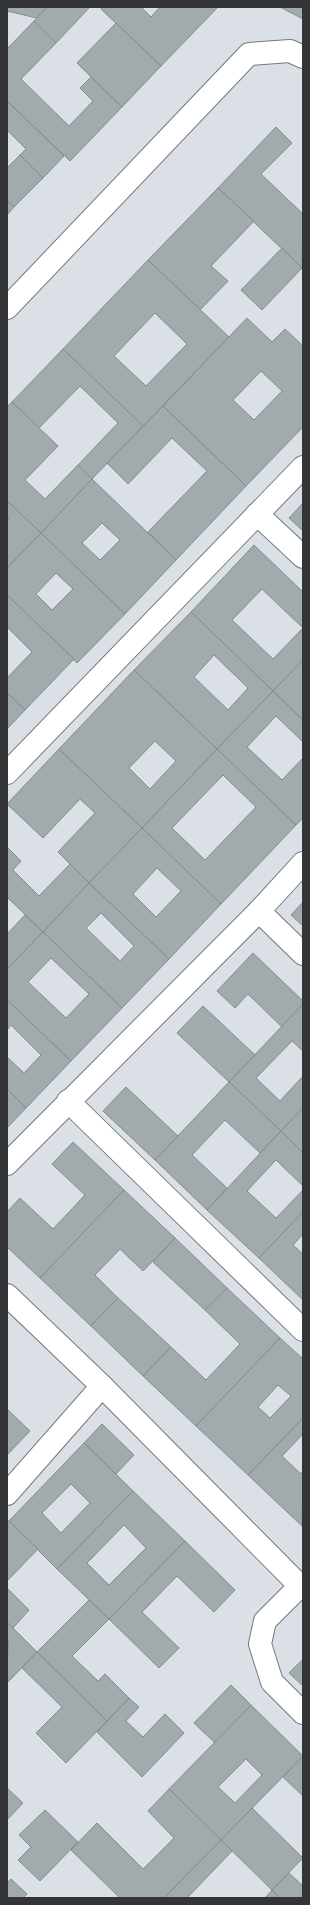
<svg xmlns="http://www.w3.org/2000/svg" width="310" height="1905" viewBox="0 0 310 1905" font-family="'Space Grotesk',sans-serif">
<style>
.building{fill:#a1aaad;stroke:#828b8e;fill-rule:evenodd}
.lines{fill:none;stroke-linecap:round;stroke-linejoin:round}
.minor-casing{stroke:#74787f;stroke-width:24}
.minor{stroke:#fff;stroke-width:22}
</style>
<rect width="100%" height="100%" fill="#dbe0e7"/>
<g class="building">
<path d="M7 7H47L37 18 7 11Z"/>
<path d="M47 7H90L56 43 34 21Z"/>
<path d="M102 7H141L151 17 160 7H218L161 66 101 9Z"/>
<path d="M280 7H303V19Z"/>
<path d="M34 21 56 43 21 79 69 126 93 101 80 88 91 77 122 107 70 161 7 101V49Z"/>
<path d="M116 23 161 66 122 107 77 63Z"/>
<path d="M7 101 64 156 43 178 20 155 26 149 7 130Z"/>
<path d="M276 127 292 143 261 174 303 214 302 268 218 188Z"/>
<path d="M20 155 43 178 14 207 7 200V168Z"/>
<path d="M218 188 254 221 211 266 228 281 200 310 148 260Z"/>
<path d="M7 200 14 207 7 215Z"/>
<path d="M282 248 302 268 262 310 241 290Z"/>
<path d="M148 260 229 337 143 426 63 349ZM155 313 187 344 146 386 114 356Z"/>
<path d="M247 318 272 342 285 329 303 346V427L246 486 163 406ZM261 371 282 391 254 420 233 400Z"/>
<path d="M63 349 143 426 92 479 78 465 118 423 80 386 39 428 12 402Z"/>
<path d="M12 402 58 446 25 480 45 499 78 465 92 479 41 533 7 501V407Z"/>
<path d="M163 406 246 486 176 560 148 532 207 471 172 438 128 484 107 463Z"/>
<path d="M92 479 176 560 125 614 41 533ZM102 523 120 540 100 560 82 543Z"/>
<path d="M7 501 41 533 7 568V520L9 518 7 517Z"/>
<path d="M303 503V531L289 518Z"/>
<path d="M41 533 125 614 77 663 7 595V568ZM56 573 73 589 52 610 36 594Z"/>
<path d="M254 545 303 592V660L273 691 191 612ZM262 589 303 628 273 659 232 620Z"/>
<path d="M7 595 74 659 25 710 7 693V678L32 652 7 627Z"/>
<path d="M191 612 273 691 217 749 134 670ZM214 655 248 688 228 710 194 677Z"/>
<path d="M303 660V720L273 691Z"/>
<path d="M134 670 217 749 142 828 59 749ZM155 741 176 761 150 789 129 768Z"/>
<path d="M273 691 303 720V742L276 716 247 747 282 780 303 758V818L296 825 217 749Z"/>
<path d="M7 693 25 710 7 729Z"/>
<path d="M59 749 142 828 89 883 58 852 95 813 80 799 43 838 7 804Z"/>
<path d="M217 749 296 825 221 904 142 828ZM223 775 256 807 205 860 172 828Z"/>
<path d="M142 828 221 904 169 959 89 883ZM157 868 181 891 156 917 133 894Z"/>
<path d="M7 847 21 861 13 870 39 896 70 864 89 883 43 932 7 897Z"/>
<path d="M89 883 169 959 122 1008 43 932ZM101 913 134 946 120 961 86 928Z"/>
<path d="M303 902V926L291 915Z"/>
<path d="M25 915 43 932 7 969V934Z"/>
<path d="M43 932 122 1008 71 1061 7 1000V969ZM51 958 89 994 66 1018 28 982Z"/>
<path d="M253 953 303 1001V1004L282 1027 248 994 235 1008 217 991Z"/>
<path d="M7 1000 71 1061 26 1108 7 1089V1057L24 1073 41 1055 11 1025 7 1030Z"/>
<path d="M303 1004V1051L292 1041 256 1078 280 1101 303 1076V1108L281 1131 229 1082Z"/>
<path d="M203 1006 255 1055 229 1082 177 1033Z"/>
<path d="M229 1082 281 1131 260 1153 225 1120 192 1155 227 1188 207 1210 155 1160Z"/>
<path d="M126 1087 178 1136 155 1160 103 1111Z"/>
<path d="M7 1089 26 1108 7 1128Z"/>
<path d="M303 1108V1153L281 1131Z"/>
<path d="M281 1131 303 1153V1186L276 1160 247 1191 276 1218 303 1190V1212L259 1258 207 1210Z"/>
<path d="M73 1142 124 1190 40 1278 7 1247V1212L20 1198 53 1229 85 1195 52 1164Z"/>
<path d="M124 1190 175 1238 143 1271 120 1249 95 1275 118 1298 91 1326 40 1278Z"/>
<path d="M303 1212V1234L293 1245 303 1254V1300L259 1258Z"/>
<path d="M175 1238 227 1288 205 1310 153 1262Z"/>
<path d="M227 1288 280 1338 196 1426 143 1376 171 1347 206 1380 240 1344 205 1310Z"/>
<path d="M118 1298 171 1347 143 1376 91 1326Z"/>
<path d="M280 1338 303 1359V1418L248 1475 196 1426ZM278 1385 291 1396 270 1418 258 1407Z"/>
<path d="M7 1409 30 1431 7 1455Z"/>
<path d="M303 1418V1434L282 1456 301 1474 303 1471 302 1526 248 1475Z"/>
<path d="M102 1424 134 1455 116 1474 84 1443Z"/>
<path d="M84 1443 133 1491 57 1569 9 1521ZM71 1484 90 1503 61 1533 42 1513Z"/>
<path d="M133 1491 185 1541 109 1619 57 1569ZM124 1525 146 1548 109 1585 87 1563Z"/>
<path d="M9 1521 38 1549 7 1581V1522Z"/>
<path d="M185 1541 235 1590 214 1612 177 1576 142 1612 179 1648 159 1668 109 1619Z"/>
<path d="M7 1588 29 1610 13 1628 7 1622Z"/>
<path d="M89 1600 109 1619 72 1656 98 1681 105 1674 129 1698 107 1721 37 1652Z"/>
<path d="M7 1622 37 1652 7 1683 8 1645Z"/>
<path d="M37 1652 107 1721 66 1763 36 1733 62 1707 22 1668Z"/>
<path d="M303 1659V1686L289 1673Z"/>
<path d="M231 1685 251 1705 215 1743 194 1723Z"/>
<path d="M129 1698 139 1707 126 1721 143 1737 165 1714 184 1733 142 1777 97 1732Z"/>
<path d="M251 1705 303 1756 221 1840 169 1789ZM246 1759 262 1775 235 1803 218 1787Z"/>
<path d="M303 1756V1796L283 1777Z"/>
<path d="M7 1788 23 1803 7 1820Z"/>
<path d="M169 1789 221 1840 164 1898H120L71 1850 97 1823 143 1869 174 1838 148 1811Z"/>
<path d="M252 1808 303 1858 272 1890 221 1840Z"/>
<path d="M45 1810 78 1842 40 1881 18 1860 31 1847 19 1835Z"/>
<path d="M221 1840 232 1851 187 1898H164Z"/>
<path d="M289 1873 303 1886V1898H280L272 1890Z"/>
<path d="M11 1879 27 1894 23 1898H7V1883Z"/>
<path d="M272 1890 280 1898H265Z"/>
</g>
<g class="lines">
<g class="minor-casing">
<g id="minor">
<path d="M7 308 249 54 290 51 303 57"/>
<path d="M257 514 303 557"/>
<path d="M7 773 303 467"/>
<path d="M259 911 303 954"/>
<path d="M68 1101 303 1330"/>
<path d="M7 1164 259 911 303 863"/>
<path d="M7 1295 102 1386 300 1586"/>
<path d="M7 1494 102 1386"/>
<path d="M303 1583 265 1621 260 1644 272 1682 303 1713"/>
</g>
</g>
<use href="#minor" class="minor"/>
</g>
<rect width="310" height="1905" fill="none" stroke="#323437" stroke-width="16"/>
</svg>
